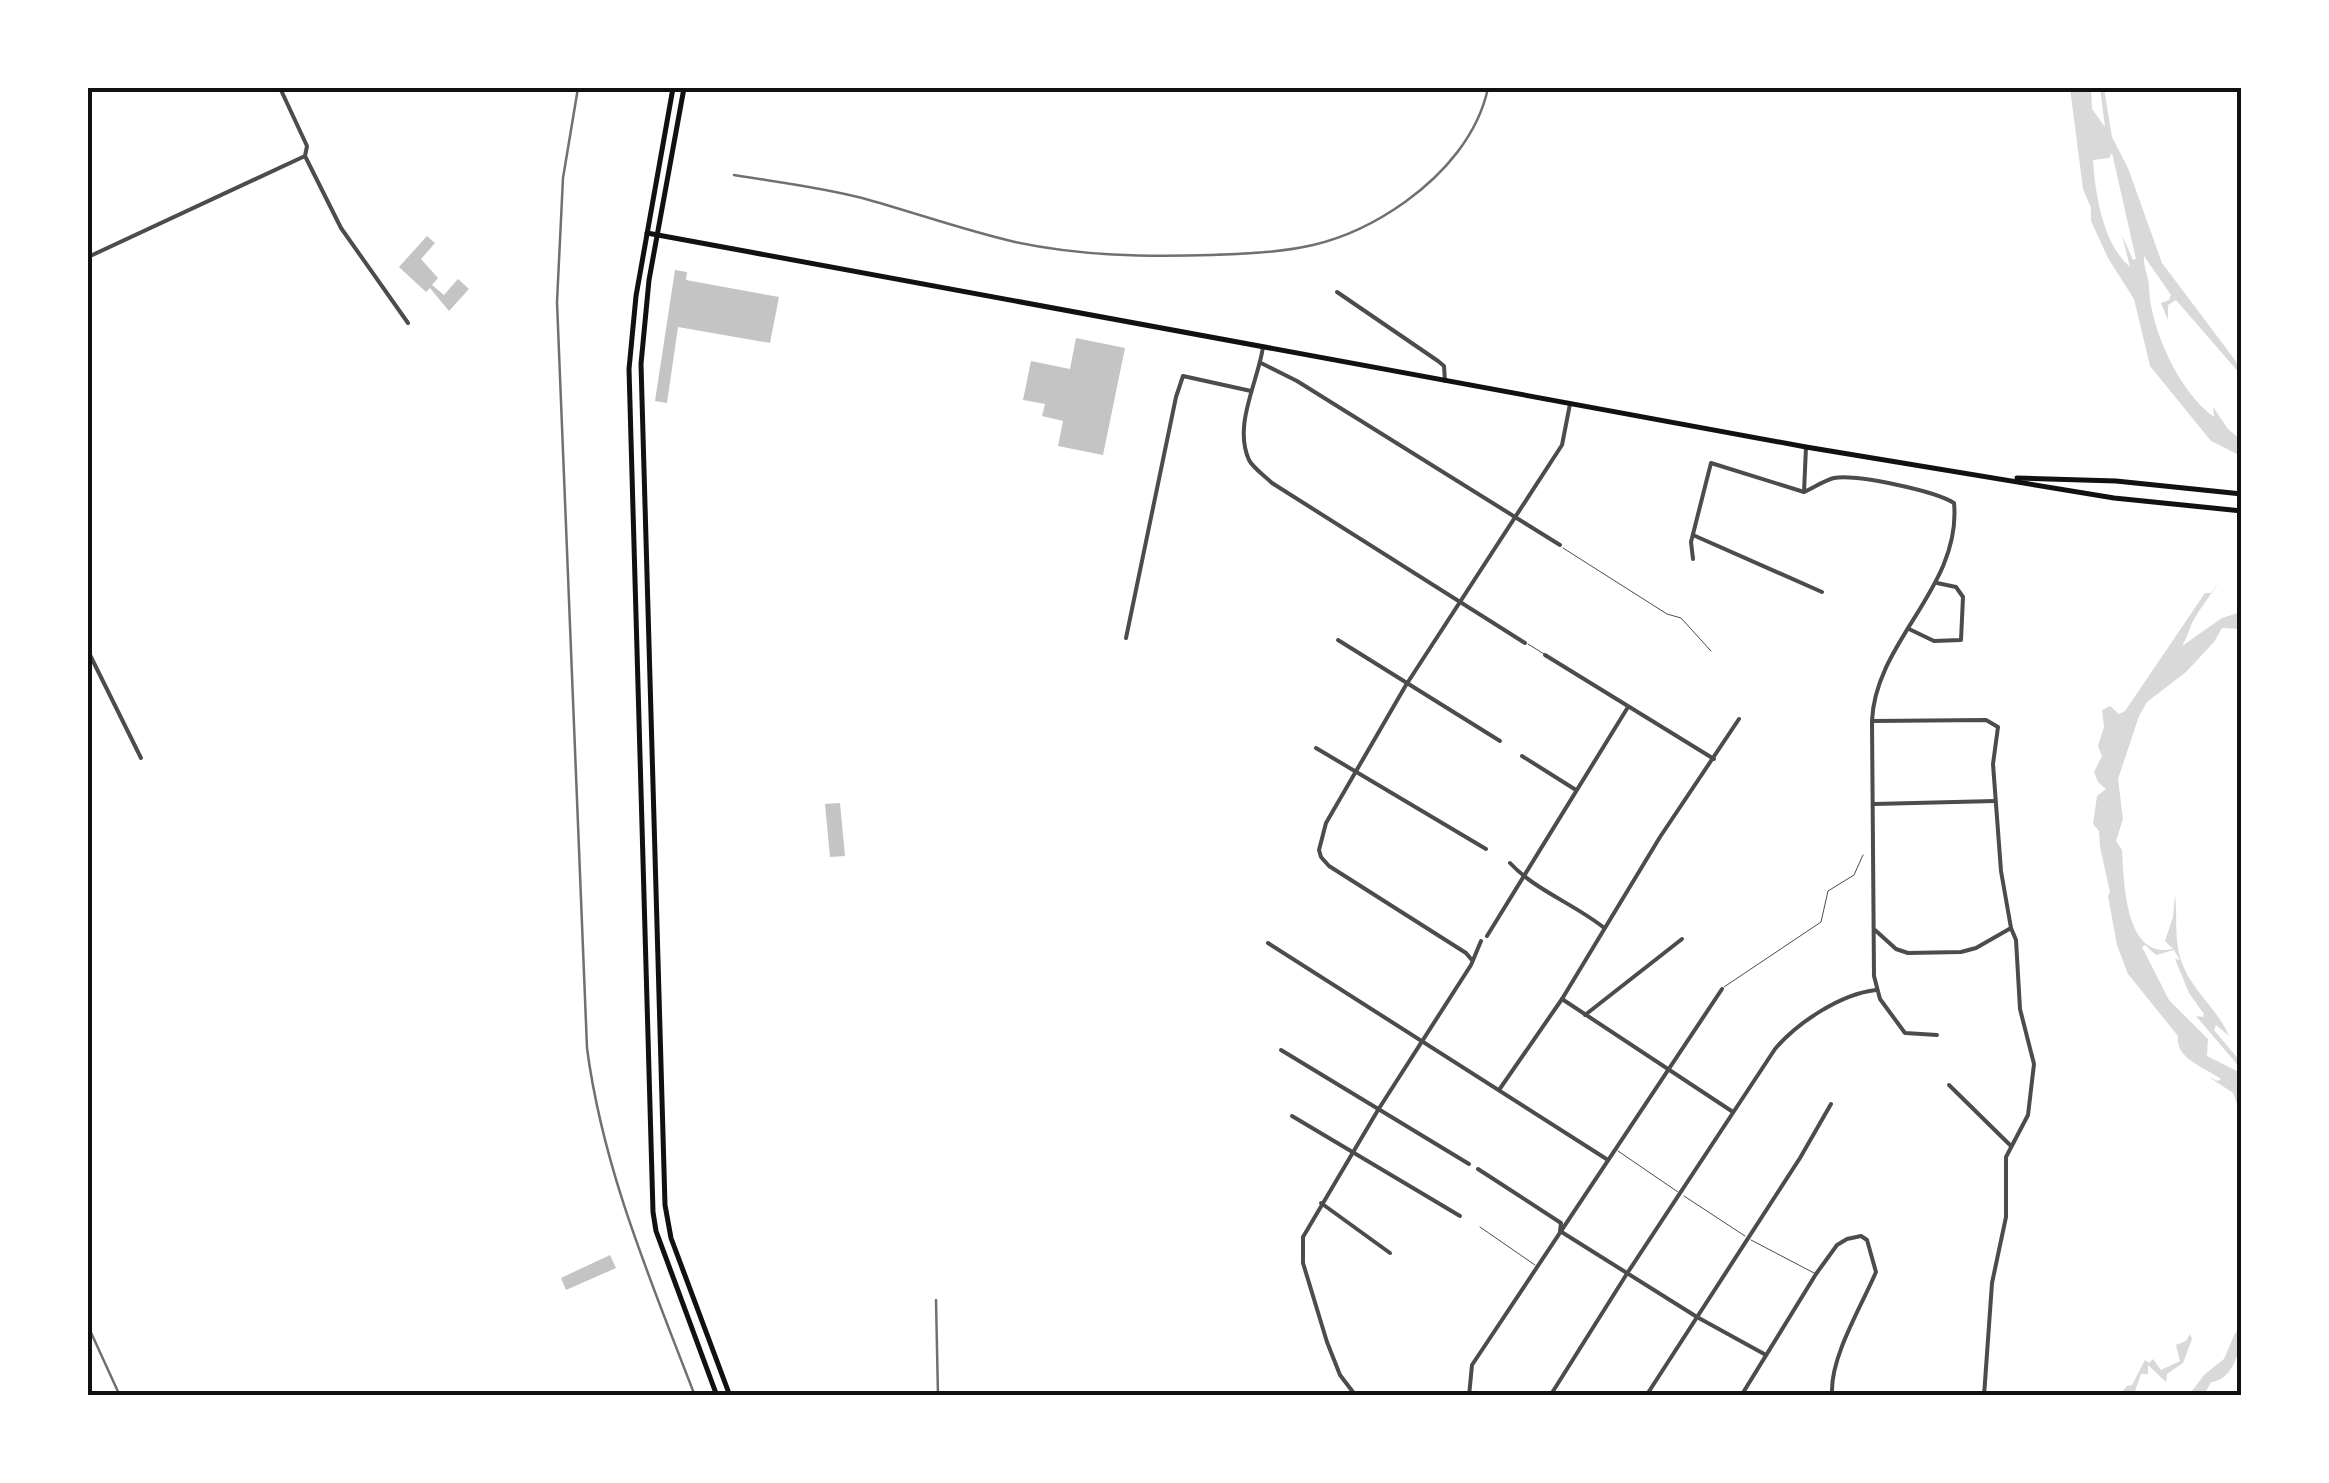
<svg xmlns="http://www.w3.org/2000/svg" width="2329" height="1483" viewBox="0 0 2329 1483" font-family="Ubuntu,sans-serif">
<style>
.water{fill:#d9d9d9;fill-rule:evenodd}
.building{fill:#c4c4c4}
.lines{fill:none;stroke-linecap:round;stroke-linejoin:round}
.service{stroke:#4c4c4c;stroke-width:1}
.minor{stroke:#4c4c4c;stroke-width:4}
.tertiary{stroke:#4c4c4c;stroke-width:5}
.secondary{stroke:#111;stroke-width:5}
.tram{stroke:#707070;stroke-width:2.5}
.rail{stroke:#707070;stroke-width:2.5}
.neatline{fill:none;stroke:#111;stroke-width:4}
</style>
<rect width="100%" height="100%" fill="#fff"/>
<g class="water">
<path d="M2070 88H2091L2092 109 2105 127 2100 88H2104L2112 137 2128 168 2162 263 2241 368V375L2176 300 2168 305V320L2161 303 2169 300 2171 295 2144 256C2143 268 2149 276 2149 287 2150 328 2179 392 2214 417L2213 407 2228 429 2241 440V456L2211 441 2150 366 2134 299 2108 258 2091 221V208L2083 189ZM2112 153 2136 259 2133 260 2122 235 2130 267C2103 244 2095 193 2093 160L2109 158Z"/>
<path d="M2219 581C2212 594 2203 604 2196 616 2190 625 2188 636 2182 646L2222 618 2241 612V629L2222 628 2214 642 2186 672 2147 702 2139 716 2118 779 2123 819 2116 841 2122 850C2124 883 2125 960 2173 949L2165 941 2173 917 2175 895C2178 921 2173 943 2184 968 2195 993 2218 1010 2229 1036L2216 1025 2214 1030 2241 1062V1069L2196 1016 2203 1017 2204 1014 2189 993 2175 959 2180 960 2174 950 2156 955 2145 945 2142 947 2169 1000 2208 1039 2207 1056 2241 1073V1114L2233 1093 2209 1077 2218 1081 2221 1079C2205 1067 2175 1059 2178 1036L2128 974 2117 945 2108 896 2110 892 2100 847 2099 831 2093 824 2097 796 2106 789 2098 782 2094 772 2102 756 2098 746 2104 727 2102 710 2110 706 2119 714 2125 711 2205 593H2211Z"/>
<path d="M2241 1330C2242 1347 2233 1381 2211 1382L2204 1395H2189L2204 1375 2224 1359 2235 1333Z"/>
<path d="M2190 1334 2192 1339 2183 1363 2167 1374 2166 1382 2148 1365V1374H2141L2135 1391 2119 1395 2127 1386 2132 1385 2145 1360 2149 1363 2153 1359 2161 1370 2180 1361 2176 1345 2186 1341Z"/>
</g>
<g class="building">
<path d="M427 236 435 243 421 259 438 278 432 285 444 295 458 279 469 289 449 311 430 288 426 292 399 267Z"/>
<path d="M675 270 687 272 686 280 779 297 770 343 678 327 667 403 655 401Z"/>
<path d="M1076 338 1125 348 1103 455 1058 446 1063 421 1042 416 1045 404 1023 400 1031 361 1070 369Z"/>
<path d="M840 803 845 856 830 857 825 804Z"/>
<path d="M610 1255 616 1268 566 1290 561 1278Z"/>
</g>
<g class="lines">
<g class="service">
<path d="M1563 548 1667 614 1681 618 1711 651"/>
<path d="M1528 644 1544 654"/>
<path d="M1724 987 1821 922 1828 891 1854 875 1863 855"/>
<path d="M1618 1151 1678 1192"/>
<path d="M1684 1196 1745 1236"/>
<path d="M1480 1227 1535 1265"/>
<path d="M1751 1240 1816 1274"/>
</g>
<g class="minor">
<path d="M280 88 307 146 305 156 341 228 408 323"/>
<path d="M88 257 305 156"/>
<path d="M1337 292 1438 361 1444 366 1445 381"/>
<path d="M1263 347C1258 382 1233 425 1249 460 1253 468 1265 476 1272 483L1525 643"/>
<path d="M1261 363 1297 381 1560 545"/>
<path d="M1806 447 1804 492C1813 488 1825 480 1834 478 1857 474 1935 491 1954 503 1962 587 1875 641 1872 721L1874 976 1880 999 1905 1033 1937 1035"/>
<path d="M1693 535 1822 592"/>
<path d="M1693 559 1691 542 1711 463 1804 492"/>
<path d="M1909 629 1934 641 1961 640 1963 597 1956 587 1937 583"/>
<path d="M1126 638 1176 397 1183 376 1251 391"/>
<path d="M1338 640 1500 741"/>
<path d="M88 651 141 758"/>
<path d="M1545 655 1714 759"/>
<path d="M1872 721 1986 720 1998 727 1993 764 2001 871 2011 928 2016 940 2020 1009 2034 1064 2028 1115 2006 1157V1217L1992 1283 1984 1396"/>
<path d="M1316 748 1486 849"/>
<path d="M1522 756 1576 790"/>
<path d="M1874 804 1995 801"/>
<path d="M1510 863C1535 890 1574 904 1603 927"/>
<path d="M1875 930 1896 949 1908 953 1961 952 1976 948 2011 928"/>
<path d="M1487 936 1628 707"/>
<path d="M1268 943 1608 1160"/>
<path d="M1471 959 1466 953 1329 866 1321 857 1319 850 1326 823 1406 685 1562 445 1570 404"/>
<path d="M1562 999 1733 1112"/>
<path d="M1585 1015 1682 939"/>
<path d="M1281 1050 1469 1164"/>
<path d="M1949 1085 2010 1145"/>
<path d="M1499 1090 1562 999 1660 837 1739 719"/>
<path d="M1292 1116 1460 1216"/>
<path d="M1478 1169 1561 1223 1560 1231 1697 1317 1766 1355"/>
<path d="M1321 1203 1390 1253"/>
<path d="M1356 1396 1340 1375 1327 1342 1303 1263V1237L1378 1110 1471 965 1481 941"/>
<path d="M1469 1396 1472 1365 1722 989"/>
<path d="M1550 1396 1628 1272 1775 1049C1798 1022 1841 994 1876 990"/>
<path d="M1646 1396 1800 1158 1831 1104"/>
<path d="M1741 1396 1816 1274 1837 1245 1847 1239 1861 1236 1867 1240 1876 1272C1861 1307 1831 1356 1832 1392L1837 1396"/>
</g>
<path class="tertiary" d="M88 1387 90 1396"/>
<g class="secondary">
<path d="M673 88 636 296 629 369 653 1212 656 1231 717 1396"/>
<path d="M684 88 649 280 641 364 665 1205 671 1238 730 1396"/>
<path d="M647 233 1806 447 2114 498 2242 511"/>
<path d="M2017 478 2116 481 2242 494"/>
</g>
<path class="tram" d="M88 1326 120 1396"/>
<g class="rail">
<path d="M578 88 563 178 557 302 587 1048C603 1170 651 1281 695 1396"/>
<path d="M734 175C777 182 820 187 862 198 913 212 963 230 1015 242 1081 256 1145 257 1212 255 1290 252 1339 249 1405 202 1444 174 1478 135 1488 88"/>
<path d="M936 1300 938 1396"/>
</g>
</g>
<rect width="2329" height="1483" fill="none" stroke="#ffffff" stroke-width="180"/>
<rect x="90" y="90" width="2149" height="1303" class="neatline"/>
</svg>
